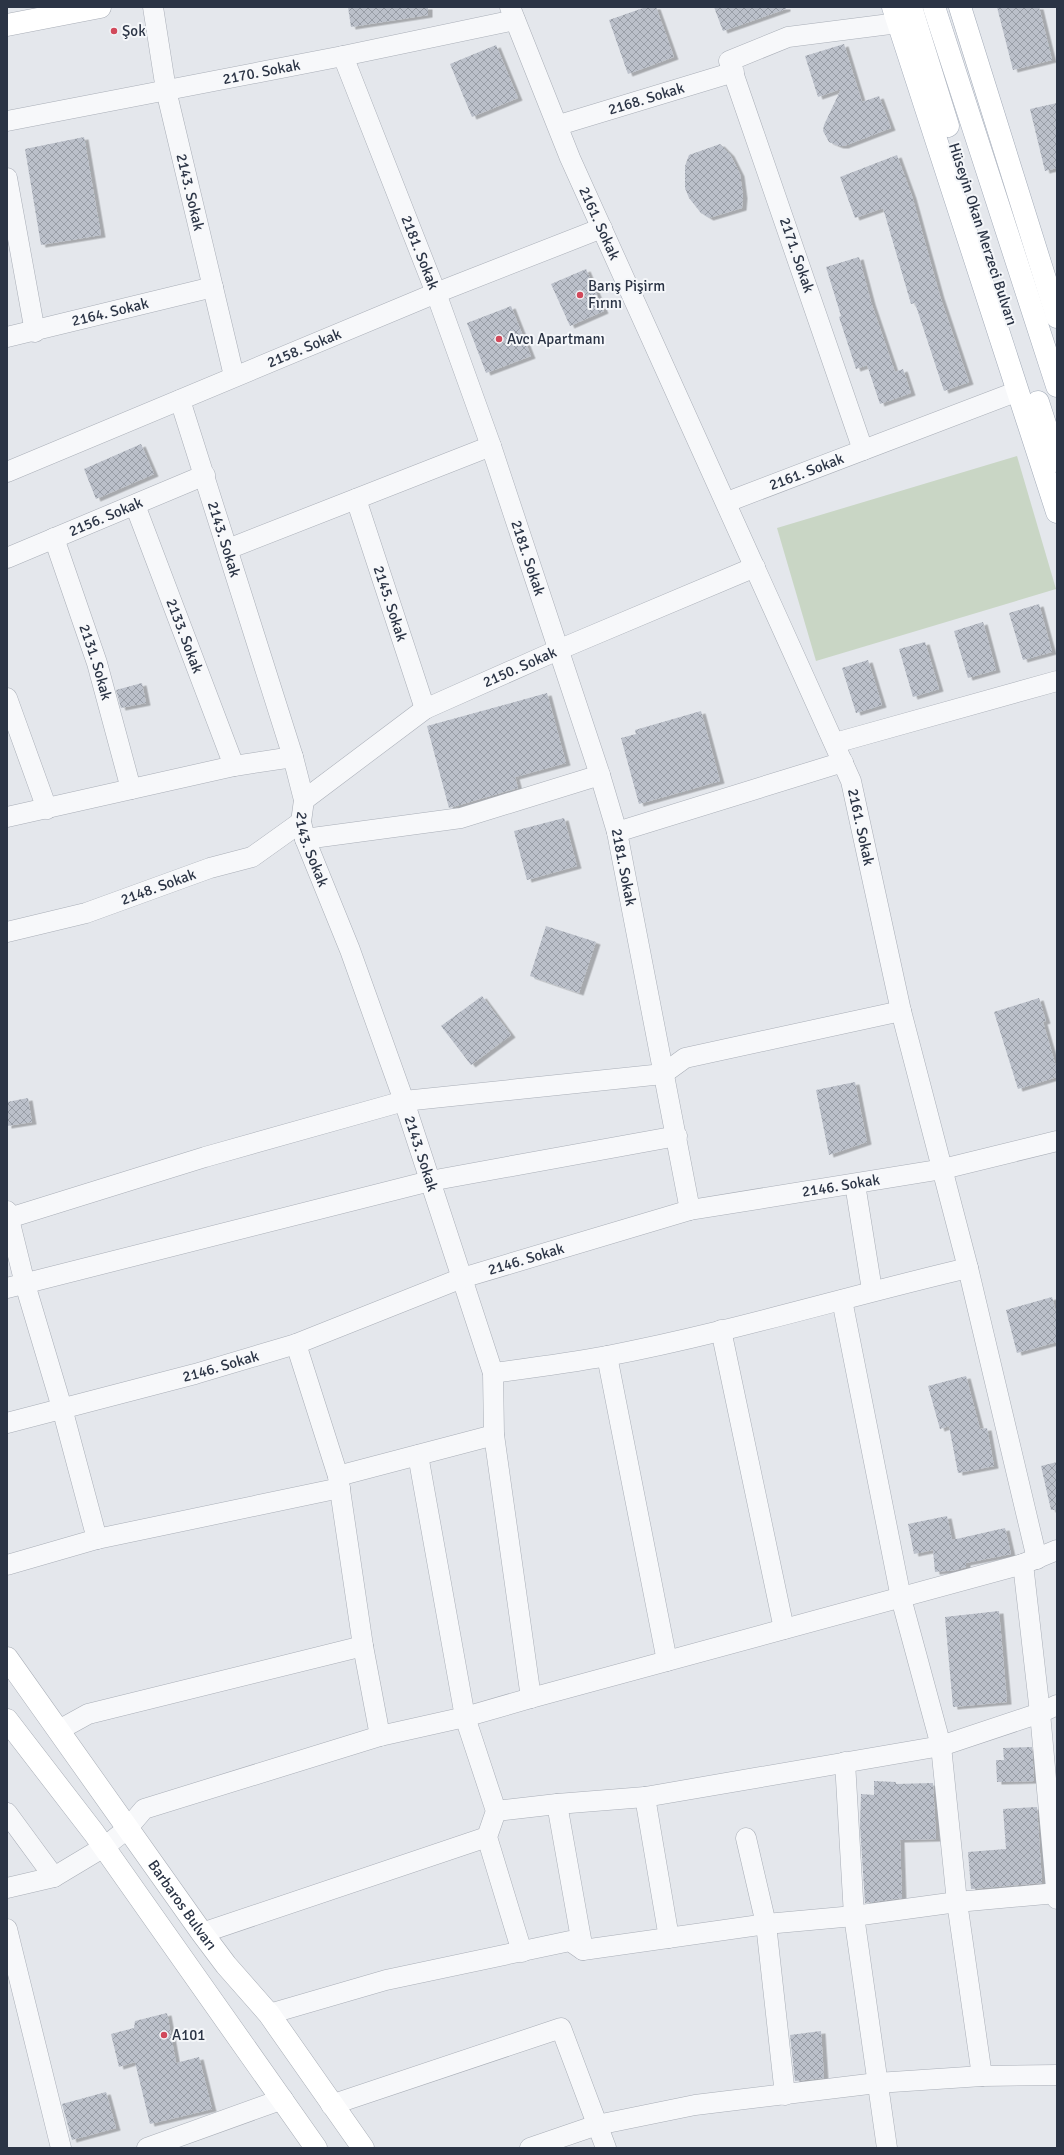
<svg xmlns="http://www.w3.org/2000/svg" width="1064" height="2155" viewBox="0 0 1064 2155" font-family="Signika,sans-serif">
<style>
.garden{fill:#c9d6c5}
.building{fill:url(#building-cross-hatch);filter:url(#shadow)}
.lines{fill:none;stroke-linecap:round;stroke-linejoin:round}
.street-casing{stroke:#a9aeb7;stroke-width:21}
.secondary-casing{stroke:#a9aeb7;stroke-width:23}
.primary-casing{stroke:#a3abb8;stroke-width:23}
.street{stroke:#f7f8fa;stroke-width:20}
.secondary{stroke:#fff;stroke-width:22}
.primary{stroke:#fff;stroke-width:22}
.poi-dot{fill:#d1495b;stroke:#f4f6f9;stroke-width:1.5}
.labels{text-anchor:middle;stroke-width:4;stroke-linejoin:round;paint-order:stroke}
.poi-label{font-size:15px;fill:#2b3445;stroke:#f4f6f9;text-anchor:start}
.street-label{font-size:15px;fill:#2b3445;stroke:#f4f6f9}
</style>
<defs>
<pattern id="building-cross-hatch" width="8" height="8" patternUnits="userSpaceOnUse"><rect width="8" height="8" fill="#bbc0ca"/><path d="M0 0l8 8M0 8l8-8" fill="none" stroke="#989da6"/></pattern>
<filter id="shadow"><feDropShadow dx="4.5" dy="2.5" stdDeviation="0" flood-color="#0004"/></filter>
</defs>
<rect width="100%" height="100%" fill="#e4e7ec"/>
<path class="garden" d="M1017 456 1056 589 816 661 777 528Z"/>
<g class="building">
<path d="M348 7H428V15L351 27Z"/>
<path d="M646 7H656L674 57 628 74 609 20Z"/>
<path d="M714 7H786V9L723 31Z"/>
<path d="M997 7H1039L1052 60 1013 70Z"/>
<path d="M844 44 862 102 879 96 891 128 844 146H839L829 142 823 131 824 125 841 89 818 97 805 56Z"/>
<path d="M496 45 518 98 472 117 450 64Z"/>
<path d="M1057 103V168L1045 171 1030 109Z"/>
<path d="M84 137 101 235 41 245 25 149Z"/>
<path d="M720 144 730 154 740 174 743 196 742 208 709 218 701 213 689 198 685 188V166L689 155Z"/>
<path d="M897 155 912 196 940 296 969 382 944 391 915 303 911 304 883 208 855 218 840 177Z"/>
<path d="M859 257 871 302 895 372 903 369 911 393 880 404 867 365 856 369 839 317 841 316 826 267Z"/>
<path d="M586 269 604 311 570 326 551 284Z"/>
<path d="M511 306 531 356 486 373 467 323Z"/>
<path d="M141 444 154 474 96 499 84 469Z"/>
<path d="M1039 604 1052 652 1023 660 1009 613Z"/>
<path d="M983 622 996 670 968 678 954 631Z"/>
<path d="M925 642 939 689 913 697 899 649Z"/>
<path d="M868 660 882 705 856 713 842 668Z"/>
<path d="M142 683 146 703 121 708 116 690Z"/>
<path d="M547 693 566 763 515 777 518 788 449 808 427 726Z"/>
<path d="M701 711 720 781 639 804 621 738 636 734 635 730Z"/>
<path d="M564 818 577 866 527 880 514 831Z"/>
<path d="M546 926 596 942 579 993 530 976Z"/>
<path d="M482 996 511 1035 471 1065 441 1026Z"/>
<path d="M1039 998 1046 1021 1043 1022 1057 1070V1077L1018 1089 994 1012Z"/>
<path d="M855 1082 867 1142 829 1155 816 1090Z"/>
<path d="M28 1098 32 1122 7 1126V1102Z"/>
<path d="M1052 1297 1057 1316V1342L1017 1353 1006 1310Z"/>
<path d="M966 1376 980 1429 987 1428 994 1466 958 1473 949 1426 940 1429 928 1386Z"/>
<path d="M1057 1462V1510H1051L1041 1466Z"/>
<path d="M947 1516 952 1540 1005 1528 1011 1554 966 1563V1567L956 1570 935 1572 933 1550 914 1554 908 1524Z"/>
<path d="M999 1611 1007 1702 953 1707 945 1617Z"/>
<path d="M1032 1747 1034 1781 997 1782 996 1760H1004L1003 1748Z"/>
<path d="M874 1781 896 1782V1784L933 1783 936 1839 900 1840 902 1898 865 1903 860 1826 861 1794 874 1795Z"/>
<path d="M1037 1807 1042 1883 971 1889 968 1852 1006 1849 1003 1809Z"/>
<path d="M167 2013 176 2063 199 2057 212 2109 150 2124 135 2062 119 2067 111 2034 134 2028 135 2021Z"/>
<path d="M821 2031 824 2078 795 2081 790 2035Z"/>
<path d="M106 2092 116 2128 72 2140 62 2104Z"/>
</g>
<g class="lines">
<g class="street-casing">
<g id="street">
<path id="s1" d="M153 7 166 90 234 376"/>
<path id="s2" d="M510 7 570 158 851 781 901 1011 968 1268 1037 1559"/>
<path id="s3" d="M343 56 436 293 491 446 600 775 617 832 690 1210"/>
<path id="s4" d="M7 121 343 56 515 20"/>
<path id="s5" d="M559 125 734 72"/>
<path d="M7 178 35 332"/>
<path id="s6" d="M7 337 213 287"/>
<path id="s7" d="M180 400 293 757 304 800 301 822 305 839 350 950 404 1101 493 1373 494 1435 531 1698"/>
<path d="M863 450 729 61 788 37 898 23"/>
<path id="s8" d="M7 472 436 293 602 228"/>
<path id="s9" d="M356 499 425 709"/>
<path id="s10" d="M727 502 1018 391"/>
<path id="s11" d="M135 505 234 766"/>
<path id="s12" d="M54 538 97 663 131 789"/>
<path d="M228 549 491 446"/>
<path id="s13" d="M7 558 205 475"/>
<path d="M7 698 47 809"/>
<path d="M835 743 1057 681"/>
<path id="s14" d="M304 800 425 709 558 650 755 567"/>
<path d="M7 817 234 766 293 757"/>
<path d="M617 832 843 762"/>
<path d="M305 839 461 818 600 775"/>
<path id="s15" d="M7 932 86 913 210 868 252 857 301 822"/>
<path d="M855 1184 872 1290"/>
<path d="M7 1211 25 1284 62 1408 97 1539"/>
<path d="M9 1218 205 1157 404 1101 663 1074 685 1058 901 1011"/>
<path d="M7 1288 430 1181 677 1136"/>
<path d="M842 1300 901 1598 941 1746 957 1902 982 2076"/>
<path d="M721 1330 784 1629"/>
<path d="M296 1344 338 1476 363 1646 380 1736"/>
<path d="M607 1356 667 1661"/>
<path d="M493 1373C531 1368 569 1363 607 1356 728 1333 848 1296 968 1268"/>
<path id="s16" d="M7 1423 195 1374 296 1344 462 1278 690 1210 943 1169 1057 1141"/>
<path d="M418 1455 465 1717 496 1811 487 1837 522 1952"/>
<path d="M338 1476 494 1435"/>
<path d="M1023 1564 1040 1713 1057 1899"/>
<path d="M7 1565 97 1539 340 1488"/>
<path d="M59 1730 88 1714 363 1646"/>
<path d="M845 1762 854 1916 887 2148"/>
<path d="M645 1797 669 1938"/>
<path d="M557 1804 583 1950"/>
<path d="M496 1811 557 1804 645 1797 941 1746 1040 1713 1057 1705"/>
<path d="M7 1813 54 1877"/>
<path d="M746 1838 766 1924 785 2095"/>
<path d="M7 1888 54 1877 104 1847 127 1829 144 1809 380 1736 465 1717 531 1698 1023 1564 1057 1550"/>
<path d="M7 1929 61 2148"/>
<path d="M202 1933 487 1837"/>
<path d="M269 2014 386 1980 570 1941 583 1950 766 1924 854 1916 957 1902 1057 1893"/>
<path d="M331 2105 561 2028 606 2148"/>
<path d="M147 2148 283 2099"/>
<path d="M530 2148 597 2125 695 2105 877 2083 982 2076 1057 2075"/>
</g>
</g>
<g class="secondary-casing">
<g id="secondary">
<path d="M7 25 100 7"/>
<path id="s17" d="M7 1658 202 1933 226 1965 269 2014 363 2148"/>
<path d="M7 1720 94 1833 316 2148"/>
</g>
</g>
<g class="primary-casing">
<g id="primary">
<path d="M893 7 1057 512"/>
<path d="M911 7 948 126"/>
<path d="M934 7 1057 386"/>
<path d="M960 7 1057 317"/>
<path d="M1038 402 1057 461"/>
</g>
</g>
<use href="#street" class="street"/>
<use href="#secondary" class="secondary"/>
<use href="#primary" class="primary"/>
</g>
<g class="poi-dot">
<circle cx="114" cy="31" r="4"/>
<circle cx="580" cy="295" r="4"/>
<circle cx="499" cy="339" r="4"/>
<circle cx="164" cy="2035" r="4"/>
</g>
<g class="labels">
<g class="poi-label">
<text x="122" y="36">Şok</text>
<text x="588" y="291">Barış Pişirm<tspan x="588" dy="17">Fırını</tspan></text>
<text x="507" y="344">Avcı Apartmanı</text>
<text x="172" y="2040">A101</text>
</g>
<g class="street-label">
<text dy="5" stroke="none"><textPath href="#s4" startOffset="259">2170. Sokak</textPath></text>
<text dy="5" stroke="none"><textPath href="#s5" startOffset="91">2168. Sokak</textPath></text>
<text dy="5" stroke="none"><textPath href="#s1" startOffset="189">2143. Sokak</textPath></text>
<text dy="5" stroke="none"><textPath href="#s2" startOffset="234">2161. Sokak</textPath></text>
<text transform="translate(983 234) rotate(72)" y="5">Hüseyin Okan Merzeci Bulvarı</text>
<text dy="5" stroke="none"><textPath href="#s3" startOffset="211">2181. Sokak</textPath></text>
<text transform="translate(797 255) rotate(71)" y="5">2171. Sokak</text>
<text dy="5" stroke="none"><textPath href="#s6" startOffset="106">2164. Sokak</textPath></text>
<text dy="5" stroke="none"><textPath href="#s8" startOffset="322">2158. Sokak</textPath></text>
<text dy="5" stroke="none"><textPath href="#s10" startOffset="85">2161. Sokak</textPath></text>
<text dy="5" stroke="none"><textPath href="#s13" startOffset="107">2156. Sokak</textPath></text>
<text dy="5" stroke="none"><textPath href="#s7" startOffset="146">2143. Sokak</textPath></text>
<text dy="5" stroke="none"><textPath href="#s3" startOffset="535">2181. Sokak</textPath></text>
<text dy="5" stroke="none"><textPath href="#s9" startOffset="110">2145. Sokak</textPath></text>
<text dy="5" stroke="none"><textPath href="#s11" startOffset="140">2133. Sokak</textPath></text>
<text dy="5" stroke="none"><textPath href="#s12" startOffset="131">2131. Sokak</textPath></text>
<text dy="5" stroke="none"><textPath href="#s14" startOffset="255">2150. Sokak</textPath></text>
<text dy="5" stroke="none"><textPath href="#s2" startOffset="893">2161. Sokak</textPath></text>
<text dy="5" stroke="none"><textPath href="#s7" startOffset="470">2143. Sokak</textPath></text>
<text dy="5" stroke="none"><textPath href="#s3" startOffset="859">2181. Sokak</textPath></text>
<text dy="5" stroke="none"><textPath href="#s15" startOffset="158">2148. Sokak</textPath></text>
<text dy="5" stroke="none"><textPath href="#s7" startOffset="794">2143. Sokak</textPath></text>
<text dy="5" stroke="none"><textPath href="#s16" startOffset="869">2146. Sokak</textPath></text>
<text dy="5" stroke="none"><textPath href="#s16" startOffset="545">2146. Sokak</textPath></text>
<text dy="5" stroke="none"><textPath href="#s16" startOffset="221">2146. Sokak</textPath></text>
<text dy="5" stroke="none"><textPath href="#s17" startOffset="303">Barbaros Bulvarı</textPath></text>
</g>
</g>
<rect width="1064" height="2155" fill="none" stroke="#2b3445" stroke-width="16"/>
</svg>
